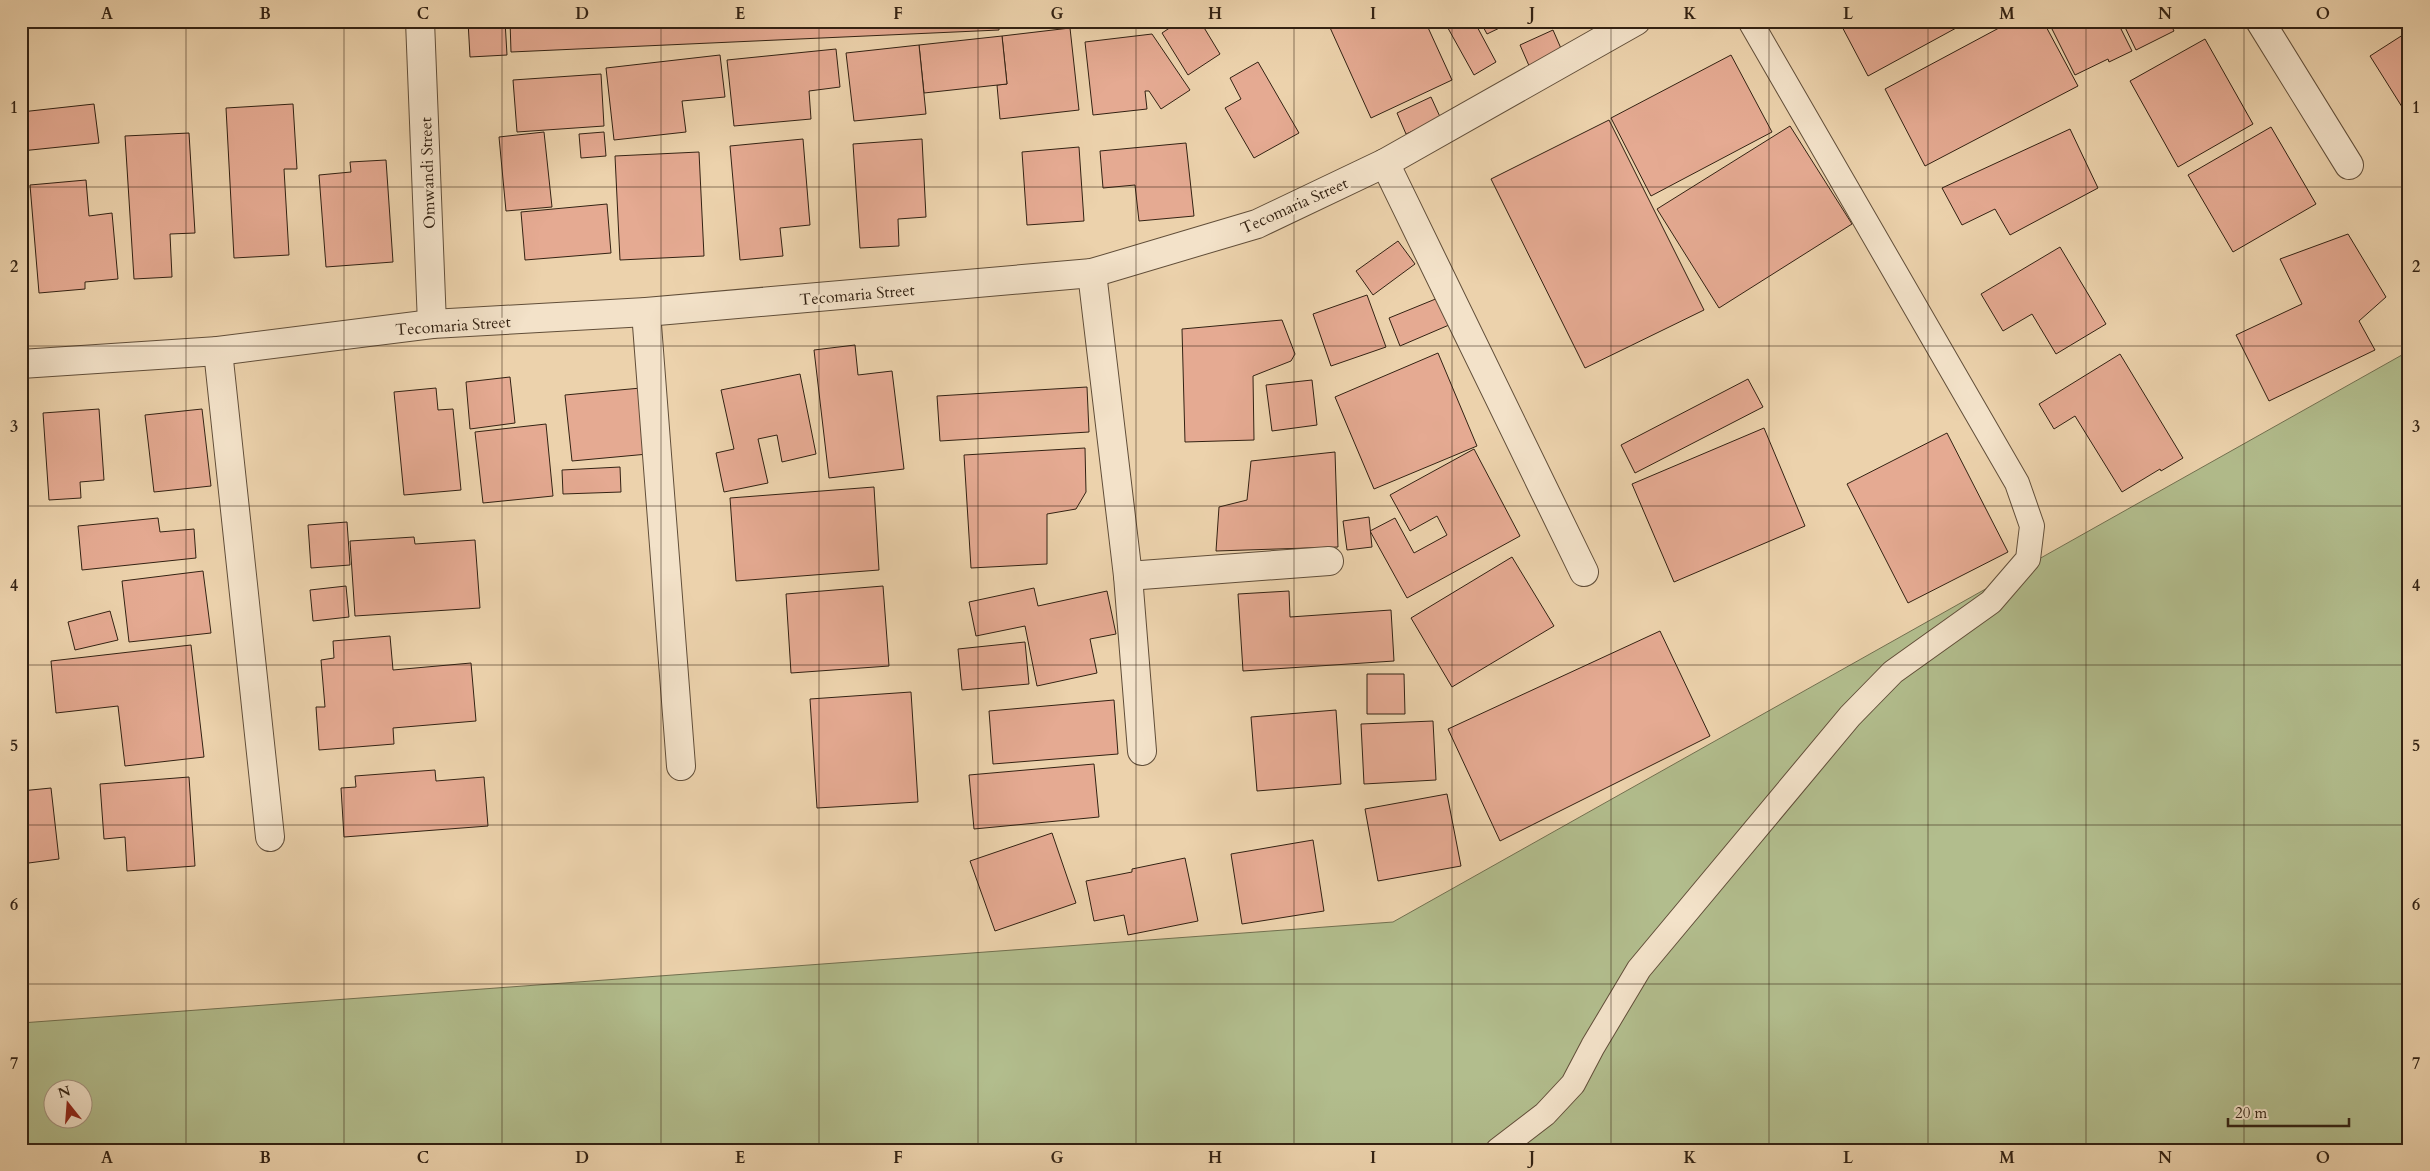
<svg xmlns="http://www.w3.org/2000/svg" width="2430" height="1171" viewBox="0 0 2430 1171" font-family="Cardo,serif">
<style>
.green{fill:#b2bd8d;stroke:#727050;fill-rule:evenodd}
.building{fill:#e5aa92;stroke:#332213}
.lines{fill:none;stroke-linecap:round;stroke-linejoin:round}
.lane-casing{stroke:#614e39;stroke-width:26}
.street-casing{stroke:#614e39;stroke-width:30}
.lane{stroke:#f3e2c9;stroke-width:24}
.street{stroke:#f3e2c9;stroke-width:28}
.grid{fill:none;stroke:#332213;stroke-width:1;stroke-opacity:0.55}
.labels{text-anchor:middle;stroke-width:5;stroke-linejoin:round;paint-order:stroke}
.street-label{font-size:16px;fill:#332213;stroke:#f3e2c9}
.neatline{fill:none;stroke:#332213;stroke-width:2}
.grid-label{font-size:16px;text-anchor:middle;font-weight:bold;fill:#332213}
</style>
<rect width="100%" height="100%" fill="#ecd2ac"/>
<filter id="stains"><feTurbulence type="fractalNoise" baseFrequency=".004" numOctaves="4"/><feColorMatrix values="0 0 0 0 .2 0 0 0 0 .09 0 0 0 0 .02 0 0 0 .5 -.17"/></filter>
<radialGradient id="worn" r=".72"><stop offset=".6" stop-color="#630" stop-opacity="0"/><stop offset="1" stop-color="#630" stop-opacity=".3"/></radialGradient>
<path class="green" d="M2409 351V1150H21V1023L1393 922ZM52 1088H82V1118H52Z"/>
<g class="building">
<path d="M468 21H505L507 55 470 57Z"/>
<path d="M510 21H999V30L511 52Z"/>
<path d="M1180 21H1200L1220 54 1188 75 1162 33Z"/>
<path d="M1327 21H1425L1452 80 1371 118Z"/>
<path d="M1444 21H1474L1496 62 1474 75Z"/>
<path d="M1480 21H1514L1487 34Z"/>
<path d="M1839 21H1969L1868 76Z"/>
<path d="M2012 21H2043L2078 86 1925 166 1885 89Z"/>
<path d="M2048 21H2117L2132 51 2109 62 2108 59 2075 75Z"/>
<path d="M2122 21H2169L2174 31 2136 50Z"/>
<path d="M1070 28 1079 110 1000 119 997 85 1007 84 1002 36Z"/>
<path d="M1553 30 1563 53 1530 68 1520 45Z"/>
<path d="M2409 31V118L2370 56Z"/>
<path d="M1152 34 1190 90 1161 109 1149 91H1145L1147 109 1093 115 1085 42Z"/>
<path d="M1002 36 1007 84 924 93 919 45Z"/>
<path d="M2205 39 2253 124 2178 167 2130 81Z"/>
<path d="M919 45 926 114 854 121 846 53Z"/>
<path d="M836 49 840 87 809 91 811 119 734 126 727 60Z"/>
<path d="M720 55 725 97 682 101 686 132 614 140 606 68Z"/>
<path d="M1731 55 1772 132 1651 196 1611 118Z"/>
<path d="M1258 62 1299 133 1254 158 1225 108 1241 99 1230 78Z"/>
<path d="M601 74 604 126 517 132 513 80Z"/>
<path d="M1431 97 1441 119 1406 134 1397 113Z"/>
<path d="M94 104 99 143 21 151V112Z"/>
<path d="M293 104 297 169H284L289 255 234 258 226 108Z"/>
<path d="M1609 120 1704 310 1585 368 1491 179Z"/>
<path d="M1790 126 1852 224 1719 308 1657 209Z"/>
<path d="M2271 127 2316 204 2233 252 2188 175Z"/>
<path d="M2070 129 2098 188 2010 235 1995 209 1962 225 1942 188Z"/>
<path d="M544 132 552 207 506 211 499 137Z"/>
<path d="M604 132 606 156 581 158 579 134Z"/>
<path d="M189 133 195 233 170 234 172 277 134 279 125 136Z"/>
<path d="M803 139 810 225 780 228 783 256 740 260 730 146Z"/>
<path d="M922 139 926 217 898 219 899 246 860 248 853 144Z"/>
<path d="M1186 143 1194 216 1139 221 1135 185 1103 188 1100 151Z"/>
<path d="M1079 147 1084 221 1027 225 1022 152Z"/>
<path d="M699 152 704 256 620 260 615 156Z"/>
<path d="M386 160 393 262 326 267 319 175 351 172 350 162Z"/>
<path d="M86 180 89 216 112 213 118 279 85 282V289L39 293 30 185Z"/>
<path d="M607 204 611 253 525 260 521 212Z"/>
<path d="M2348 234 2386 297 2359 321 2375 350 2269 401 2236 335 2302 304 2280 259Z"/>
<path d="M21 238 25 281 21 282Z"/>
<path d="M1398 241 1415 264 1373 295 1356 271Z"/>
<path d="M2060 247 2106 324 2056 354 2032 314 2003 331 1981 294Z"/>
<path d="M1367 295 1386 347 1331 366 1313 314Z"/>
<path d="M1438 298 1449 325 1400 346 1389 318Z"/>
<path d="M1282 320 1295 354 1291 361 1253 376 1254 440 1185 442 1182 329Z"/>
<path d="M855 345 858 375 892 371 904 469 829 478 814 350Z"/>
<path d="M1438 353 1477 446 1374 489 1335 397Z"/>
<path d="M2120 354 2183 458 2161 471 2160 469 2122 492 2075 416 2054 429 2039 404Z"/>
<path d="M800 374 816 454 782 462 777 435 758 439 768 483 724 492 716 453 734 449 721 390Z"/>
<path d="M510 377 515 423 470 429 466 382Z"/>
<path d="M1748 379 1763 407 1635 473 1621 445Z"/>
<path d="M1312 380 1317 425 1272 431 1266 385Z"/>
<path d="M1087 387 1089 432 940 441 937 396Z"/>
<path d="M436 388 438 410 453 409 461 490 404 495 394 392Z"/>
<path d="M641 388 648 454 572 461 565 395Z"/>
<path d="M99 409 104 480 80 482 81 498 49 500 43 413Z"/>
<path d="M202 409 211 486 154 492 145 415Z"/>
<path d="M546 424 553 496 483 503 475 432Z"/>
<path d="M1764 428 1805 526 1674 582 1632 484Z"/>
<path d="M1947 433 2008 552 1908 603 1847 484Z"/>
<path d="M1085 448 1086 492 1076 509 1047 514V564L971 568 964 455Z"/>
<path d="M1474 449 1520 536 1407 598 1370 531 1395 518 1414 553 1447 535 1437 516 1410 531 1390 495Z"/>
<path d="M1335 452 1338 547 1216 551 1219 507 1247 500 1251 461Z"/>
<path d="M620 467 621 492 563 494 562 470Z"/>
<path d="M874 487 879 570 736 581 730 498Z"/>
<path d="M1369 517 1372 547 1347 550 1343 521Z"/>
<path d="M158 518 160 532 194 529 196 558 82 570 78 526Z"/>
<path d="M347 522 350 565 311 568 308 525Z"/>
<path d="M414 537 415 544 475 540 480 608 355 616 350 541Z"/>
<path d="M1512 557 1554 626 1452 687 1411 618Z"/>
<path d="M203 571 211 633 129 642 122 581Z"/>
<path d="M346 586 349 617 313 621 310 590Z"/>
<path d="M883 586 889 666 791 673 786 594Z"/>
<path d="M1034 588 1038 606 1107 591 1116 634 1090 639 1097 673 1037 686 1025 626 976 636 969 602Z"/>
<path d="M1289 591 1290 617 1391 610 1394 661 1243 671 1238 594Z"/>
<path d="M110 611 118 640 75 650 68 622Z"/>
<path d="M1660 631 1710 736 1500 841 1448 729Z"/>
<path d="M390 636 393 670 471 663 476 721 393 728 394 744 319 750 316 707H325L321 660 334 658 333 641Z"/>
<path d="M1025 642 1029 684 962 690 958 649Z"/>
<path d="M191 645 204 757 125 766 118 706 56 713 51 661Z"/>
<path d="M1367 674H1404L1405 714H1367Z"/>
<path d="M911 692 918 802 817 808 810 699Z"/>
<path d="M1114 700 1118 754 993 764 989 711Z"/>
<path d="M1336 710 1341 784 1257 791 1251 717Z"/>
<path d="M1433 721 1436 780 1364 784 1361 724Z"/>
<path d="M1094 764 1099 817 974 829 969 775Z"/>
<path d="M435 770 436 781 484 777 488 826 344 837 341 788 356 787 355 776Z"/>
<path d="M189 777 195 866 127 871 125 837 104 839 100 784Z"/>
<path d="M51 788 59 859 21 864V791Z"/>
<path d="M1447 794 1461 866 1378 881 1365 809Z"/>
<path d="M1052 833 1076 903 995 931 970 861Z"/>
<path d="M1313 840 1324 911 1242 924 1231 854Z"/>
<path d="M1185 858 1198 921 1128 935 1124 915 1094 921 1086 881 1132 872V869Z"/>
<path d="M21 944 26 988H21Z"/>
</g>
<g class="lines">
<g class="lane-casing">
<path id="lane" d="M1498 1150 1545 1114 1573 1084 1593 1046 1639 969 1850 716 1893 672 1991 602 2028 559 2032 526 2017 483 1750 21"/>
</g>
<g class="street-casing">
<g id="street">
<path d="M420 21 432 324"/>
<path d="M2260 21 2349 165"/>
<path d="M1385 163 1584 572"/>
<path d="M1092 273 1128 576 1142 751"/>
<path d="M646 312 681 766"/>
<path d="M218 351 270 837"/>
<path d="M21 364 218 351 432 324 646 312 1092 273 1257 224 1385 163 1636 21"/>
<path d="M1128 576 1329 561"/>
</g>
</g>
<use href="#lane" class="lane"/>
<use href="#street" class="street"/>
</g>
<path class="grid" d="M186 21V1150M344 21V1150M502 21V1150M661 21V1150M819 21V1150M978 21V1150M1136 21V1150M1294 21V1150M1452 21V1150M1611 21V1150M1769 21V1150M1928 21V1150M2086 21V1150M2244 21V1150M21 187H2409M21 346H2409M21 506H2409M21 665H2409M21 825H2409M21 984H2409"/>
<g class="labels">
<g class="street-label">
<text transform="translate(427 173) rotate(-92)" y="6">Omwandi Street</text>
<text transform="translate(1294 205) rotate(-24)" y="6">Tecomaria Street</text>
<text transform="translate(857 294) rotate(-5)" y="6">Tecomaria Street</text>
<text transform="translate(453 325) rotate(-4)" y="6">Tecomaria Street</text>
</g>
</g>
<rect width="2430" height="1171" fill="none" stroke="#ecd2ac" stroke-width="55"/>
<g transform="translate(68 1104) rotate(343)"><circle r="24" fill="#f3e2c9" stroke="#a69580"/>
<path d="M0-4L9 19L0 12L-9 19Z" fill="#8f2418"/>
<text y="-8" font-size="14" font-weight="bold" text-anchor="middle" fill="#332213">N</text>
</g>
<path d="M2228 1118v8h121v-8" fill="none" stroke="#332213" stroke-width="2.5"/>
<text x="2235" y="1118" font-size="15" fill="#332213" stroke="#f3e2c9" stroke-width="4" paint-order="stroke">20 m</text>
<rect x="28" y="28" width="2374" height="1116" class="neatline"/>
<g class="grid-label">
<text x="107" y="19">A</text>
<text x="265" y="19">B</text>
<text x="423" y="19">C</text>
<text x="582" y="19">D</text>
<text x="740" y="19">E</text>
<text x="898" y="19">F</text>
<text x="1057" y="19">G</text>
<text x="1215" y="19">H</text>
<text x="1373" y="19">I</text>
<text x="1532" y="19">J</text>
<text x="1690" y="19">K</text>
<text x="1848" y="19">L</text>
<text x="2007" y="19">M</text>
<text x="2165" y="19">N</text>
<text x="2323" y="19">O</text>
<text x="14" y="113">1</text>
<text x="2416" y="113">1</text>
<text x="14" y="272">2</text>
<text x="2416" y="272">2</text>
<text x="14" y="432">3</text>
<text x="2416" y="432">3</text>
<text x="14" y="591">4</text>
<text x="2416" y="591">4</text>
<text x="14" y="751">5</text>
<text x="2416" y="751">5</text>
<text x="14" y="910">6</text>
<text x="2416" y="910">6</text>
<text x="14" y="1069">7</text>
<text x="2416" y="1069">7</text>
<text x="107" y="1163">A</text>
<text x="265" y="1163">B</text>
<text x="423" y="1163">C</text>
<text x="582" y="1163">D</text>
<text x="740" y="1163">E</text>
<text x="898" y="1163">F</text>
<text x="1057" y="1163">G</text>
<text x="1215" y="1163">H</text>
<text x="1373" y="1163">I</text>
<text x="1532" y="1163">J</text>
<text x="1690" y="1163">K</text>
<text x="1848" y="1163">L</text>
<text x="2007" y="1163">M</text>
<text x="2165" y="1163">N</text>
<text x="2323" y="1163">O</text>
</g>
<rect width="100%" height="100%" filter="url(#stains)"/>
<rect width="100%" height="100%" fill="url(#worn)"/>
</svg>
